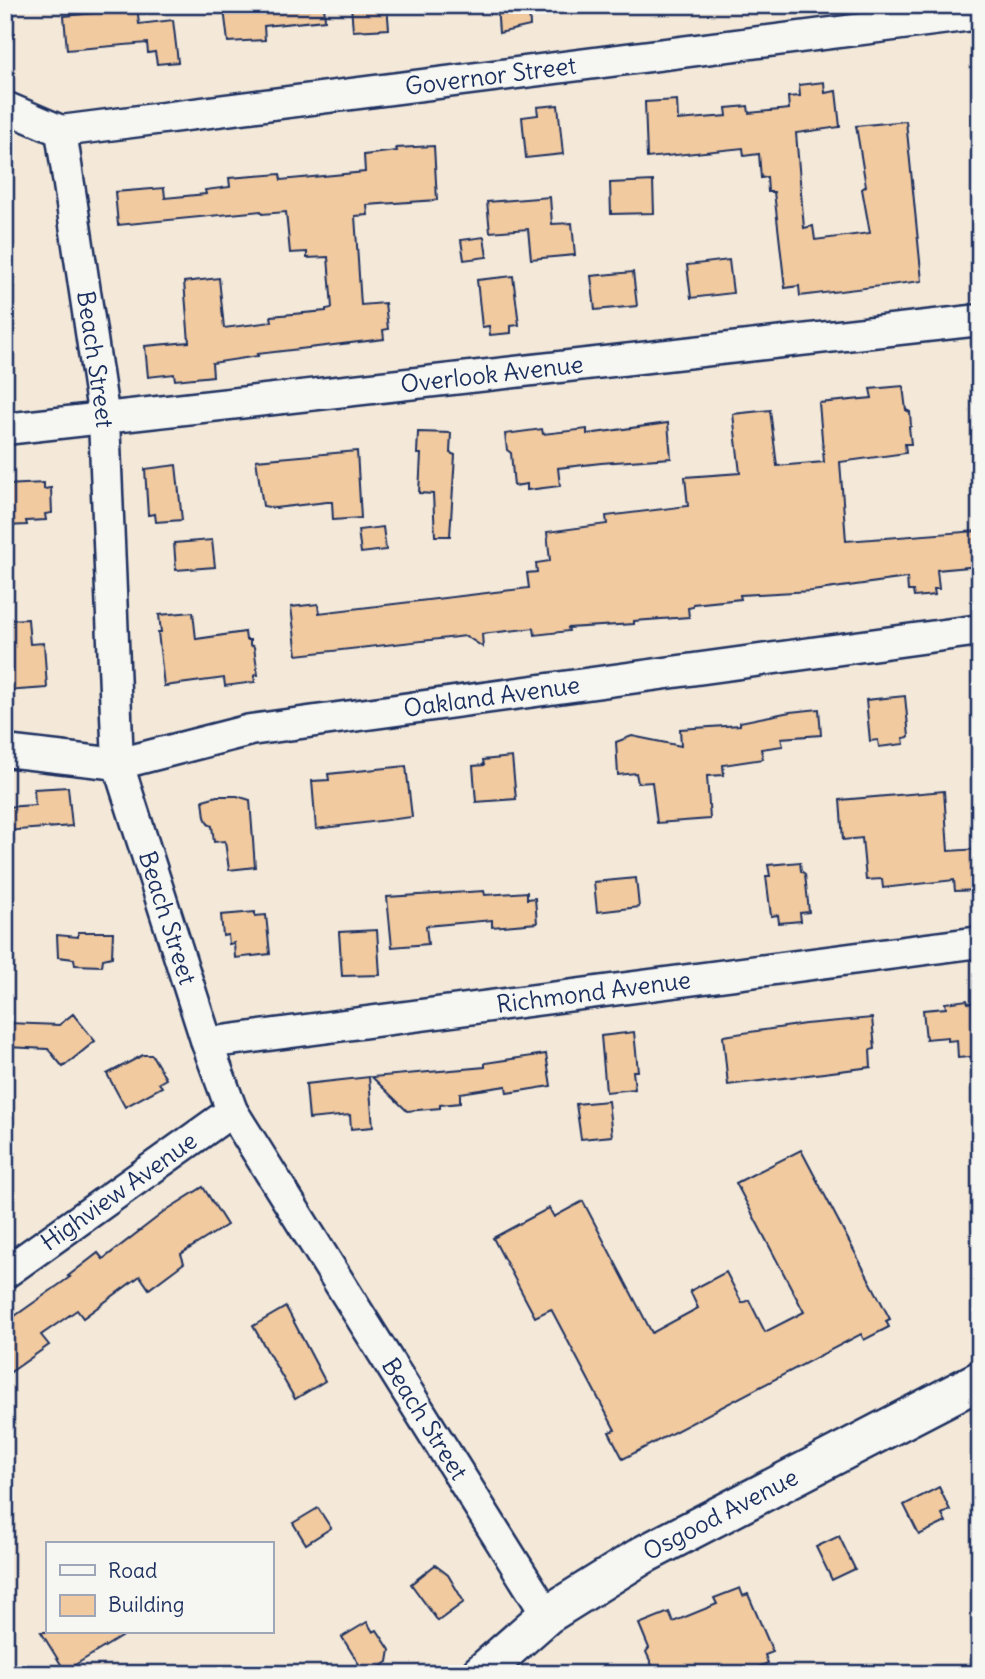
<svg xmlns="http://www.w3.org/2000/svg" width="985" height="1679" viewBox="0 0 985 1679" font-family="Delius,sans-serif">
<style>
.building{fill:#f1caa0;stroke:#1b2f5e;stroke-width:2}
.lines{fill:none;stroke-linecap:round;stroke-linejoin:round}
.minor-casing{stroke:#1b2f5e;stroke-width:35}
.tertiary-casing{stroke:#1b2f5e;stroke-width:42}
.minor{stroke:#f6f6f2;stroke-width:30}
.tertiary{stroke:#f6f6f2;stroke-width:37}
.labels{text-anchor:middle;stroke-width:5;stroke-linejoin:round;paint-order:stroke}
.street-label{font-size:24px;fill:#1b2f5e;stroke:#f6f6f2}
</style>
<rect width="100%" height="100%" fill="#f4e9d9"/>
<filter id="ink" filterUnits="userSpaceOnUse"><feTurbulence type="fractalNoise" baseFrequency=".0143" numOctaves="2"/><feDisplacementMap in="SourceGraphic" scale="14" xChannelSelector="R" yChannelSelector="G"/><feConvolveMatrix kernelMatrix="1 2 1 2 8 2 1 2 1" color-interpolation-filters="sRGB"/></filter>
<g filter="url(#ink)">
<g class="building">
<path d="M103 5H137L139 24 173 20 178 62 157 64 155 52 148 53 147 43 67 50 64 16 103 12Z"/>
<path d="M260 5H324L325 20 264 26 265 40 228 42 224 9Z"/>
<path d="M351 5H387L389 29 353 31Z"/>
<path d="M497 5H529L530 26 499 33Z"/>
<path d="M824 82 825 93 836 91 840 127 796 133 804 228 813 226 815 240 870 233 862 189 866 186 856 126 906 121 922 281 800 296 799 286 785 288 774 192H768L767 177 761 178 759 154 744 156 743 148 647 158 645 102 677 100 678 120 727 116 726 108 748 106 749 113 789 109 788 97 800 96 799 85Z"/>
<path d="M558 105 563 154 526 158 522 117 538 115 537 107Z"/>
<path d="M434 146 437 200 367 205 368 215 355 216 361 305 385 303 388 329 383 330 384 339 257 354 258 356 212 363 213 376 175 380 174 374 148 377 145 346 189 342 184 282 219 278 224 328 272 322 271 316 326 311V309L332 308 328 257 307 258V252L290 253 286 212 262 214 261 211 118 225 115 192 164 188 165 198 206 194 205 190 230 187 229 178 280 174 281 180 365 172 364 155 397 151 396 148Z"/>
<path d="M653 181 654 213 611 214 610 183Z"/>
<path d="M550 197 552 224 572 223 575 255 531 259 528 229 490 232 487 202Z"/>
<path d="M484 237 487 257 464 260 461 240Z"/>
<path d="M729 260 733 293 691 298 687 265Z"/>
<path d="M633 272 637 306 595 310 591 276Z"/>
<path d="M513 276 519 325 511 326V333L490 335 489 326 482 327 477 280Z"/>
<path d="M903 386 906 410 910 412 911 426 909 427 911 444H905L906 453 840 462 846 541 977 531 979 566 937 570 939 589H934L935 595 914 597 913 591H908L907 578 812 591 740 595 741 599 693 604V607L688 608 689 617 634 621V624L568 628 569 631 535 635 534 628 482 634 483 647 466 636 297 655 291 607 318 604 319 613 529 588 527 573 537 572 536 563 550 561 547 532 607 524 606 516 688 506 685 477 740 473 733 414 770 410 777 466 824 462 819 403 872 398 870 389Z"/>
<path d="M668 423 671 458 601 463 558 468 560 486 527 490V484L514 486 511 453 507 450 505 434 542 429 543 434 587 429V434Z"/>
<path d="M418 432 451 433 450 453 455 455 450 536H435L433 494 419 493 421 454H417Z"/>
<path d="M357 451 361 518 333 520 332 502H327L275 508 263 506 256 460Z"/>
<path d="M176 465 182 520 156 522 155 514 148 515 145 469Z"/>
<path d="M44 483V489L51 488 52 513 45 514 46 520 26 521 27 525 5 526V485Z"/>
<path d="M383 527 386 550 361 553 358 530Z"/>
<path d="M212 540 215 567 176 570 174 543Z"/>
<path d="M193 612 196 639 245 632 246 640H250V645L254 647 258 675H254L255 682 225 686 224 678 164 686 158 632H161L159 615Z"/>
<path d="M28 619 30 644 44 643 47 688 5 691V620Z"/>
<path d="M905 696 909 737 903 738 904 744 879 747 878 740 870 741 866 700Z"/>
<path d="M819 709 821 735 781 738 783 746 761 749 763 759 723 765 724 775 707 776 710 819 657 823 652 782 638 783 636 773 618 775 616 742 632 736 681 746 680 729 740 725V722L790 712Z"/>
<path d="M512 757 516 799 476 802 473 766 484 765 483 760Z"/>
<path d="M406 766 412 817 316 829 312 781 329 780 328 774Z"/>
<path d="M68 787 72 826 5 831V807L35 805 34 789Z"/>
<path d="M944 791 948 851 980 849V890L955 891 954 880 883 888 882 879 866 880 862 838 843 840 840 800Z"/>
<path d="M217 796H237L250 800 255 867 229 870 225 841 214 842 212 826 208 824 205 817 203 800Z"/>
<path d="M800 862 801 871 805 874 809 912 800 913 801 921 779 923 778 915 771 916 766 876H770L768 865Z"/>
<path d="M636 878 639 907 597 912 594 882Z"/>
<path d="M484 891 485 895 527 892V899L535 898 537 923 492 927V920L426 926 428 944 392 947 387 897Z"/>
<path d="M255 912V916L266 915 270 954 235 958 234 943 229 944 228 935 223 936 221 915Z"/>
<path d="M377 930 380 975 342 976 339 932Z"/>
<path d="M78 932H113L112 957 103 959 102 966 75 965 74 959 58 957 57 935 78 937Z"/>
<path d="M967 1000 968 1003 980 1002V1056L958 1058 957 1040 948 1041V1037L926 1039 923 1010 946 1008 945 1003Z"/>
<path d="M73 1014 95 1041 63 1067 48 1049 7 1047 8 1023 59 1025Z"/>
<path d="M872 1018 875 1049 870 1050 871 1067 728 1085 723 1036 805 1024Z"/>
<path d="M634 1032 638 1071H633L635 1089 606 1092 601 1036Z"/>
<path d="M546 1054 551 1086 507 1093 506 1086 460 1093V1103L440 1105V1108L407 1111 372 1077 485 1067V1063Z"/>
<path d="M143 1055H152L166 1079 159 1083 162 1087 125 1107 107 1074Z"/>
<path d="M369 1077 373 1127 351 1129 350 1115 309 1119 306 1084Z"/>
<path d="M608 1101 612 1136 581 1139 576 1104Z"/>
<path d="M801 1150 890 1319 886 1321 889 1327 864 1340 861 1334 623 1459 609 1432 615 1430 551 1309 535 1317 493 1238 549 1208 554 1217 583 1201 652 1333 698 1308 690 1291 726 1272 742 1303 749 1300 765 1332 804 1312 736 1183Z"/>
<path d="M203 1187 227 1225 181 1254 184 1263 149 1289 140 1276 83 1318 77 1310 41 1335 49 1345 5 1376V1323L70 1277 68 1276 98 1253 103 1259 168 1209Z"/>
<path d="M286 1307 325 1381 295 1399 253 1326Z"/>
<path d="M939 1487 950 1510 942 1514 946 1522 919 1535 904 1505Z"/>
<path d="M318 1508 331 1528 306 1544 293 1523Z"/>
<path d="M839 1536 855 1569 832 1580 816 1547Z"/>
<path d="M435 1565 448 1575 464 1602 438 1621 411 1584Z"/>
<path d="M740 1588 743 1596 748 1594 773 1652 765 1655 768 1663 742 1674H656L646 1652 649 1648 639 1624 669 1612 673 1622 717 1604 714 1598Z"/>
<path d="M367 1622 373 1632 377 1630 390 1650 388 1662 369 1674H365L342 1637Z"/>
<path d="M41 1632H129L65 1671Z"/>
</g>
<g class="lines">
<g class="minor-casing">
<g id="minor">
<path id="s1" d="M5 107 61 131 980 14"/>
<path id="s2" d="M61 131 104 419 118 764 207 1043 232 1111 547 1615"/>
<path id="s3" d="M5 429 980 320"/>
<path id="s4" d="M5 751 118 764 250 730 980 630"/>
<path id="s5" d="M207 1043 980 942"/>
<path id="s6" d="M5 1273 232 1111"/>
</g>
</g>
<g class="tertiary-casing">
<g id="tertiary">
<path id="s7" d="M480 1674 547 1615 643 1555 980 1380"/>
</g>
</g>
<use href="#minor" class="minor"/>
<use href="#tertiary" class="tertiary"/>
</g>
</g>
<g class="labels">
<g class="street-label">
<text dy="8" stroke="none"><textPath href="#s1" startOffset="494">Governor Street</textPath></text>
<text dy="8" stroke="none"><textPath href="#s2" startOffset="231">Beach Street</textPath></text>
<text dy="8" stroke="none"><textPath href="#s3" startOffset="490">Overlook Avenue</textPath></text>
<text dy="8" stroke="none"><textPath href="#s4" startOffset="494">Oakland Avenue</textPath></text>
<text dy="8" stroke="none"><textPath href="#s2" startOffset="798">Beach Street</textPath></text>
<text dy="8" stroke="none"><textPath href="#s5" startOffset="390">Richmond Avenue</textPath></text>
<text dy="8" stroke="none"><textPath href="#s6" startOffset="140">Highview Avenue</textPath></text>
<text dy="8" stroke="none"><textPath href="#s2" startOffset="1365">Beach Street</textPath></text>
<text dy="8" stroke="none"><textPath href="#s7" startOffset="290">Osgood Avenue</textPath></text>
</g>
</g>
<rect width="985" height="1679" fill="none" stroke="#f6f6f2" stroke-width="28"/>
<rect x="14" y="14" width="957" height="1651" fill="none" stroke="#1b2f5e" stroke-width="2.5" filter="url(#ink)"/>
<rect x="46" y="1542" width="228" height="91" fill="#f6f6f2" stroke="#9ea6b7" stroke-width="2"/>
<rect x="60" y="1565" width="35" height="10" fill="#f6f6f2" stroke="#9ea6b7" stroke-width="2"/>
<text x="108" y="1578" font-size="21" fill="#1b2f5e">Road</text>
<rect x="60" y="1595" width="35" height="21" fill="#f1caa0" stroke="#9ea6b7" stroke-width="2"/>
<text x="108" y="1612" font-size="21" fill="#1b2f5e">Building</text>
</svg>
